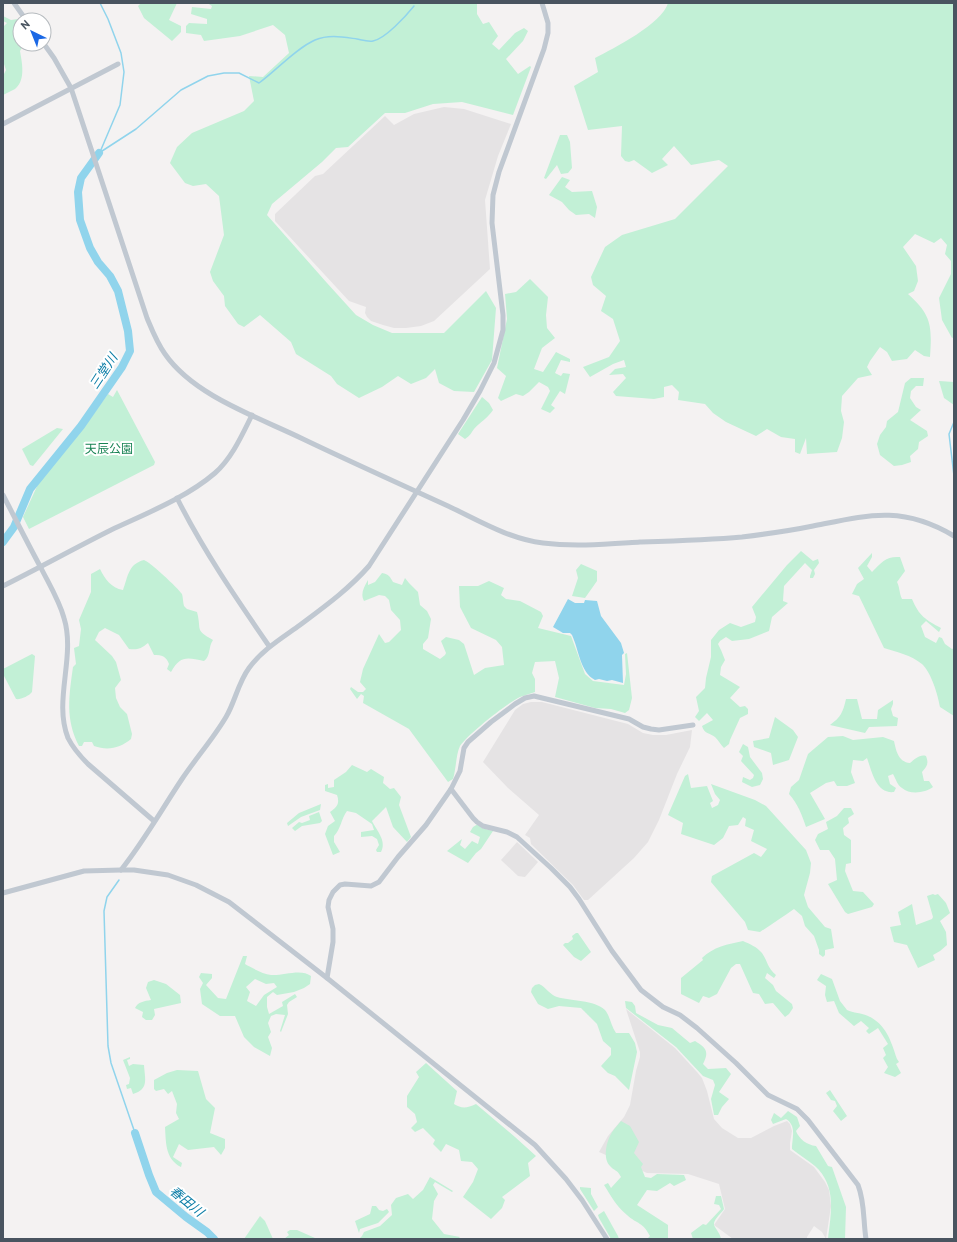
<svg xmlns="http://www.w3.org/2000/svg" width="957" height="1242" viewBox="0 0 957 1242" font-family="Overpass,'Noto Sans JP',sans-serif">
<style>
.education{fill:#e5e3e4}
.green{fill:#c2f0d6;fill-rule:evenodd}
.water{fill:#90d4ec}
.lines{fill:none;stroke-linecap:round;stroke-linejoin:round}
.stream{stroke:#90d4ec;stroke-width:1.5}
.river{stroke:#90d4ec;stroke-width:8}
.minor{stroke:#c0c8d1;stroke-width:5}
.labels{text-anchor:middle;stroke-width:4;stroke-linejoin:round;paint-order:stroke}
.park-label{font-size:12px;fill:#188354;stroke:#fff}
.water-label{font-size:13px;font-style:italic;fill:#0d7ea7;stroke:#fff}
</style>
<rect width="100%" height="100%" fill="#f4f2f2"/>
<g class="education">
<path d="M444 107 464 109 511 124 498 156 485 200 490 269 434 321 421 326 406 328H394L383 325 371 321 367 317 365 313 366 307 349 301 275 221V214L315 176 323 174 385 116 394 125 414 114Z"/>
<path d="M531 702H542L628 724 643 733 653 735H666L692 730 690 747 677 774 659 820 648 842 634 858 588 900H584L573 885 531 844 530 838 525 835 539 815 508 788 483 762 515 710 523 704Z"/>
<path d="M517 842 538 862 525 877 518 876 501 860Z"/>
<path d="M626 1009 675 1048 697 1072 702 1078 707 1091 714 1119 722 1128 738 1138H751L774 1126 787 1121 790 1124 792 1131 790 1143V1150L814 1167 825 1182 829 1190 831 1206 826 1239 822 1232 814 1226 807 1237V1239H733L714 1225 725 1209 719 1184 688 1174 647 1173 599 1152 608 1136 624 1117 630 1105 636 1071 640 1057V1052Z"/>
</g>
<g class="green">
<path d="M141 3H177L169 20 181 26V32L172 41 144 18 138 6Z"/>
<path d="M207 3H477V14L483 24 489 22 498 36 492 44 499 50 515 33 524 28 528 31 523 41 506 59 518 74 530 66 531 67 513 115 462 102 433 104 405 113H385L348 147 336 148 322 162 272 204 267 215 327 283 356 315 373 325 392 333H444L486 291 496 308 492 360 474 392 454 391 439 383 435 369 426 378 411 384 398 376 382 387 359 398 337 384 331 376 296 354 291 342 260 315 244 327 238 324 225 306 224 296 213 281 210 272 224 235 219 196 206 184 193 186 185 183 170 163 177 147 192 133 244 111 254 101 249 76 263 77 289 53 285 35 273 25 240 36 204 41 201 35 186 33V26L189 23 207 24V19L191 14 192 7 211 9 212 6Z"/>
<path d="M668 3H954V337L952 338 942 320 939 298 951 274V261L945 254 947 245 941 238 934 243 915 234 903 247 916 266 918 281 914 291 908 294C932 315 932 327 930 357L924 356 915 350 907 359 892 361 887 352 880 347 870 361 867 367 872 375 858 378 842 396 841 411 844 422 842 438 837 452 807 454 806 438 800 454 795 452V439L781 437 767 429 756 436 726 422 713 413 705 404 678 400 679 392 672 385 664 387V397L654 399 616 396 613 392 626 378 623 374 609 375 615 369 626 367 624 360 613 364 590 377 583 367 609 357 620 341 613 319 601 311 606 296 593 285 591 277 605 247 622 235 675 219 728 166 719 160 691 165 674 146 662 159 668 165 652 173 634 160 629 162 625 161 621 156 622 126 588 130 574 86 598 72 595 58C614 48 662 24 668 3Z"/>
<path d="M3 15V16L11 20 18 19 20 23V44H24L20 51C22 63 26 80 15 89 11 91 7 93 3 95V76L6 70 3 61V27L7 23 3 21Z"/>
<path d="M560 135H567L570 142 572 168 568 173 561 174 557 165 546 179 544 178Z"/>
<path d="M562 177 570 180 565 187 572 192 592 191 597 207 595 218 589 214 576 215 569 210 562 202 549 195Z"/>
<path d="M530 279 548 297 546 315 547 328 555 338 542 348 534 369 543 372 556 352 570 359V362L561 360 555 373 561 376 563 373 570 374 565 394 560 391 551 405 555 408 550 413 541 409 550 391 548 387 539 382 529 392 523 396 516 394 501 401 498 398 506 376 497 368 507 319 505 294 516 292Z"/>
<path d="M911 378H924L923 386H916L911 391 910 398 916 407 921 410 910 420 927 431 928 436 919 442 918 449 910 456 911 462 902 465 894 466 880 455 877 444 880 435 886 427 887 421 898 412 905 383Z"/>
<path d="M939 381 954 382V405L944 398Z"/>
<path d="M117 390 155 462 154 465 29 529 23 517 39 482 45 476 52 465 84 427 108 394 113 397Z"/>
<path d="M482 397 489 403 493 410C488 418 480 422 474 429 471 433 470 436 465 439L458 434Z"/>
<path d="M57 428 63 429 33 466 30 465 22 449Z"/>
<path d="M801 551 813 561 818 559 819 563 814 570 815 574 813 578H810V576L812 570 805 563 784 586 783 601 788 603 772 617 769 631 749 639 732 641 726 637 720 641 718 644 721 650 725 660 721 667 720 675 740 687 730 698 740 707 745 706 748 709V714L740 718 730 740 729 744 724 748C721 745 718 740 715 737 710 733 704 734 702 726L713 720 707 713 699 721 695 717 699 711 696 697 705 688 706 678 711 657V640L719 630 730 623 741 627 755 622 756 617 752 607 787 565Z"/>
<path d="M872 553V557L867 566 872 572C882 562 886 556 900 557L905 571 897 582C900 588 899 593 902 599H912C919 616 926 620 941 628L939 632 926 621 921 626 925 637 936 643 939 637 942 638 945 644 952 649 954 648V716L940 707C938 695 931 672 922 664 911 655 897 652 884 648L859 596 852 594 857 584 864 579 858 568Z"/>
<path d="M144 560C150 562 178 588 182 594 183 597 183 603 184 606L187 609 197 612C202 631 194 629 213 640 208 647 211 656 204 661 186 657 180 656 171 672L167 669 169 664C166 656 162 655 154 655L148 643C141 649 137 650 129 649L119 635 105 628 99 632 95 640 112 656 116 662 121 680 115 688 116 698 120 707 127 714 132 734 131 739C120 748 108 751 94 746L92 742H84L82 746H79C65 719 69 696 73 667L76 664 74 648 79 646 81 629 79 620 91 592V574L100 569C105 579 111 588 123 590 128 577 128 564 144 560Z"/>
<path d="M581 564 597 571V581L585 598 572 596 578 578 576 570Z"/>
<path d="M382 573C389 574 390 577 393 582L402 585 405 578 409 583 418 592 420 605 427 611 431 619 428 638 423 644V649L440 659 445 655 446 653 441 641 446 637 459 640 464 644 474 675 485 668 504 665 502 647 496 640 471 628 460 607 459 586H478L489 581 504 588 501 595 506 599 520 601 541 612 543 616 538 628 571 636 585 674 593 681 624 685 626 674 625 654 627 653 632 698 629 710 625 713 611 709 595 708 555 697 559 678 555 661 535 662 532 673 535 679V692C530 694 525 695 520 697 507 703 468 734 460 746 456 754 456 770 453 779L448 782 409 729 363 703 364 696 361 694 357 699 350 689 351 687 358 692H363L366 689 360 682 363 669 379 634 385 643 389 642 401 630 400 620 391 610 389 600 385 596 379 595 364 601C360 594 364 587 368 580V585L375 582Z"/>
<path d="M32 654 35 656 32 692C29 696 20 700 16 699L3 674V669Z"/>
<path d="M846 699H857L862 719H877L878 710 893 700V704L891 709 893 716 898 718 897 726 869 727 865 733 830 725C841 717 843 712 846 699Z"/>
<path d="M775 717 793 730 798 737 789 760 773 765 771 753 754 747 753 741 769 738Z"/>
<path d="M843 736 853 740 883 737 894 741C896 750 898 762 910 763 915 759 920 754 926 756 929 764 927 766 922 772L924 781H929L933 787C925 793 910 795 902 788 897 785 896 779 893 774L888 776 890 784 896 788 894 792C876 794 872 772 867 758L863 761 853 760 851 772 855 783 847 786H837L834 781 826 783 810 793 825 819 806 827C802 815 798 804 789 794L791 787 799 780 808 754 828 737Z"/>
<path d="M743 744 748 747 750 757 762 773 763 779 760 785 752 787 742 782 743 777 750 780 753 778 754 775 741 761 743 756 739 752Z"/>
<path d="M352 765 367 772 371 769 384 777 383 783 390 789 394 788 401 797 399 805 411 837 407 842 393 827 386 807 372 821C377 831 387 841 381 852H377L376 850 379 845 377 839 372 836 361 837V832L374 830 372 824 356 813 347 811C341 819 341 829 334 836V842L340 852 333 855 325 834 328 826 335 821 330 812C337 807 340 804 337 795L325 791V785L328 784V788L334 787V780L346 772Z"/>
<path d="M688 774 691 788 707 786 713 801 710 803 712 808 718 805 720 800 715 794 711 784 755 800 766 806 806 850 811 863 810 873 804 895 808 907 825 927 831 929 834 948 825 950V955L823 957 819 954V950L814 936 805 926 802 916 794 909C783 917 772 924 760 932L748 930 745 922 711 882 712 876 754 853 761 857 767 849 751 841 754 830 745 826 746 819 743 817 738 825 729 826 723 838 714 845 681 834 683 823 668 815 685 776Z"/>
<path d="M321 804 320 810 301 817 288 826 287 823 299 813Z"/>
<path d="M844 808H851L854 814 848 818 849 823 843 828 844 835 851 840V863L846 864 845 871 853 891 863 892 874 904 872 907 848 914 845 912 828 884 837 880 835 859 829 850H820L815 840 818 834 828 829 826 822 837 816Z"/>
<path d="M319 812 322 821 320 823 302 826 295 831 292 828 299 822 302 823 310 820 309 816Z"/>
<path d="M478 824 482 828 493 831 481 849 476 853 468 863 447 851 462 839 460 845 465 849 472 841 478 844 480 837 470 832 473 827Z"/>
<path d="M933 894 935 895 938 894 946 903 950 913 940 921 946 932 947 945 940 951 933 955 935 960 918 968 907 945 894 942 890 927 901 925 898 912 912 904 916 925 932 919 933 917 927 896Z"/>
<path d="M576 933H578L591 952 581 961 574 957 563 945 565 943H568L573 939 572 936Z"/>
<path d="M743 941C750 944 757 947 762 953 768 962 767 967 776 975L774 978 767 973 765 978 773 985 776 991 792 1004 793 1008 789 1014 785 1017 773 1003 765 1004 759 994 753 993 740 964H736L731 968 717 994 709 998 703 996 699 1003 681 994V978L703 960 702 958C713 947 728 944 743 941Z"/>
<path d="M243 956H247L245 964C252 968 263 974 271 975 283 976 301 968 311 976L310 984 304 988 294 992 277 995 273 992 267 997V1007L269 1014 283 1006 282 1002 295 994 297 997 289 1002 287 1005 288 1014 281 1032 280 1031 285 1015 276 1014 271 1016 268 1023 271 1032 268 1037 272 1048 270 1056 254 1047 244 1037 235 1016H220L202 1004 200 989 203 983 199 977 201 973 212 974V978L206 985 218 998 226 999ZM255 979 266 984 274 983 277 987 264 995 256 1006 247 1001 250 992 246 987Z"/>
<path d="M821 974 832 979 840 1001 847 1010C853 1013 862 1013 868 1016 886 1024 891 1041 897 1059L899 1062 896 1064 901 1073 895 1077 884 1073 888 1067 883 1058 886 1055 883 1048 888 1044 878 1028 869 1034 866 1031 869 1028 861 1021 854 1026 839 1013 834 1001 827 1002 825 995 826 986 817 980Z"/>
<path d="M154 980 166 984 180 995 181 1003 154 1009 155 1015 152 1020H146L142 1017 143 1012 135 1008C138 1002 144 1001 151 1000L146 988 148 982Z"/>
<path d="M539 984C546 987 550 995 557 997 570 1001 595 1000 605 1010 610 1016 611 1026 616 1033H629L635 1043 637 1052 629 1090 615 1076 608 1073 601 1066 611 1055V1048L603 1041 597 1024 581 1008 559 1006 548 1009 538 1004 531 992 532 988 535 985Z"/>
<path d="M625 1001 632 1002 635 1006 636 1013 658 1025 672 1028 690 1043 695 1041C707 1048 709 1052 703 1064L708 1069 726 1068 731 1074 719 1092 729 1099 722 1107 718 1115H714L711 1099 715 1085 713 1080 703 1076 676 1047 626 1008Z"/>
<path d="M130 1057V1059L127 1060 129 1066 133 1064 144 1065C145 1080 149 1089 133 1094L131 1088 127 1089 126 1085 129 1084 130 1078 123 1060Z"/>
<path d="M426 1063 457 1091 454 1104C462 1109 467 1108 476 1104L515 1137 536 1156 528 1163 530 1176 502 1197 505 1200 502 1208 491 1219 463 1197 473 1182 478 1169 472 1162 461 1161 459 1150 446 1144 441 1152 433 1144 435 1140 423 1128 415 1132 411 1128 417 1122 415 1114 407 1107V1096L419 1077 416 1072Z"/>
<path d="M177 1070 198 1071 206 1099 215 1108 210 1133 225 1139V1148L221 1155 214 1147 188 1150 179 1144 173 1157 182 1163 181 1167C165 1159 166 1142 165 1127L179 1119 176 1113 177 1104 172 1091 168 1094 164 1089 156 1091 154 1089V1080L167 1073Z"/>
<path d="M830 1090 847 1116 841 1121 833 1111 837 1106 835 1101 831 1100 826 1093Z"/>
<path d="M788 1111 797 1117 800 1126 796 1131C799 1139 807 1145 816 1146L828 1166 832 1167 846 1207 845 1239H828C831 1213 837 1186 815 1166 808 1160 799 1155 792 1149 792 1138 797 1126 786 1119L773 1124 771 1120 774 1113 781 1118Z"/>
<path d="M621 1121 630 1126 639 1142 634 1153 643 1164 641 1167 645 1177 651 1178 657 1174 684 1175 686 1180 674 1186 670 1183 657 1191 647 1190 637 1205 668 1225V1239H647L650 1236C642 1221 638 1225 627 1215 617 1207 611 1196 604 1185L608 1183 611 1188 621 1177C617 1169 614 1171 610 1166 603 1159 606 1144 610 1136 612 1131 617 1126 621 1121Z"/>
<path d="M430 1177 453 1191 452 1192 435 1182 433 1185 438 1194 434 1201 432 1219 444 1234 460 1237 458 1239H359L362 1236 364 1232 380 1226 392 1215 391 1205 396 1198 408 1194 413 1199 423 1190Z"/>
<path d="M580 1187 591 1188V1194L598 1207 594 1211 580 1189Z"/>
<path d="M716 1196H721L724 1209C721 1214 711 1221 715 1227 718 1232 720 1234 721 1239H693L691 1233 703 1224 706 1225 721 1209 719 1205 714 1204Z"/>
<path d="M372 1206H376L379 1210 383 1211 387 1209 389 1212 378 1223 360 1229 359 1233 355 1221 370 1214Z"/>
<path d="M604 1211 618 1236 619 1239H611L599 1218 598 1215Z"/>
<path d="M260 1216 265 1221 273 1239H244Z"/>
<path d="M290 1230H297L315 1238 284 1239 289 1235 287 1232Z"/>
</g>
<path class="water" d="M568 599 575 603H584L585 600 597 601 601 616 621 643 624 653 622 655 623 683 612 680 607 681 599 679 595 680C580 672 579 650 572 635L570 633H563L553 627Z"/>
<g class="lines">
<g class="stream">
<path d="M100 3 108 19 121 53 124 72 120 105 100 152"/>
<path d="M99 153 136 129 181 90 208 76 224 73H239L259 83C277 70 295 49 315 40 329 34 343 37 357 39 362 40 368 42 373 41 385 39 406 16 414 6"/>
<path d="M954 422 949 434 954 476"/>
<path d="M119 880 107 897 104 911 108 1046 111 1063 135 1133"/>
</g>
<g class="river">
<path d="M3 542 14 527 30 489 81 426 122 367 130 351 128 331 118 291 110 276 98 262 90 248 80 220 78 192 81 178 99 153"/>
<path d="M135 1133 149 1175 156 1192 186 1217 207 1232 214 1239"/>
</g>
<g class="minor">
<path d="M14 3 26 20"/>
<path d="M44 44 54 58 71 88 147 318C152 330 157 343 165 354 194 396 258 417 303 439 351 462 400 484 448 506 478 520 509 539 543 543 575 547 608 544 640 542 674 541 709 540 742 537 766 534 789 531 813 526 868 515 902 505 954 536"/>
<path d="M3 124 118 64"/>
<path d="M3 495C16 520 28 544 41 568 49 584 59 600 64 618 76 657 53 700 68 738 73 748 80 756 88 764L154 821"/>
<path d="M177 498C203 550 236 598 269 646"/>
<path d="M3 586C39 568 75 548 111 530 145 514 186 498 215 473 232 458 242 435 252 415"/>
<path d="M451 789 473 818 477 822 483 826 507 832 517 837 551 868 570 887 579 899 612 951 641 990 663 1007 680 1015 697 1028 736 1063 768 1095 797 1109 808 1120 858 1185C865 1203 863 1220 866 1239"/>
<path d="M121 870C144 841 162 809 182 779 196 758 213 739 226 717 235 702 238 683 249 668 262 650 282 638 300 625 324 607 349 589 369 566L463 420 480 391 494 363 503 330V315L492 223 493 195 499 172 544 49 548 33V23L542 3"/>
<path d="M3 893 84 871 121 870H134L168 875 196 885 229 902 327 978 535 1145 566 1179 582 1200 607 1239"/>
<path d="M327 978 333 942V929L328 907 329 900 333 892 340 885 345 884 371 886 379 882 398 857 426 825 451 789 460 771 464 748 468 742 491 722 515 704 525 698 534 696 629 719 643 727 651 729 659 730 693 725"/>
</g>
</g>
<g class="labels">
<g class="park-label">
<text x="109" y="453">天辰公園</text>
</g>
<g class="water-label">
<text transform="translate(103 371) rotate(-57)" y="5">三堂川</text>
<text transform="translate(187 1201) rotate(39)" y="5">春田川</text>
</g>
</g>
<rect width="957" height="1242" fill="none" stroke="#495460" stroke-width="8"/>
<g transform="translate(32 32) rotate(317)"><circle r="19" fill="#ffffff" stroke="#b6bbbf"/>
<path d="M0-3L7 15L0 10L-7 15Z" fill="#1b68e5"/>
<text y="-6" font-size="11" font-weight="bold" text-anchor="middle" fill="#495460">N</text>
</g>
</svg>
